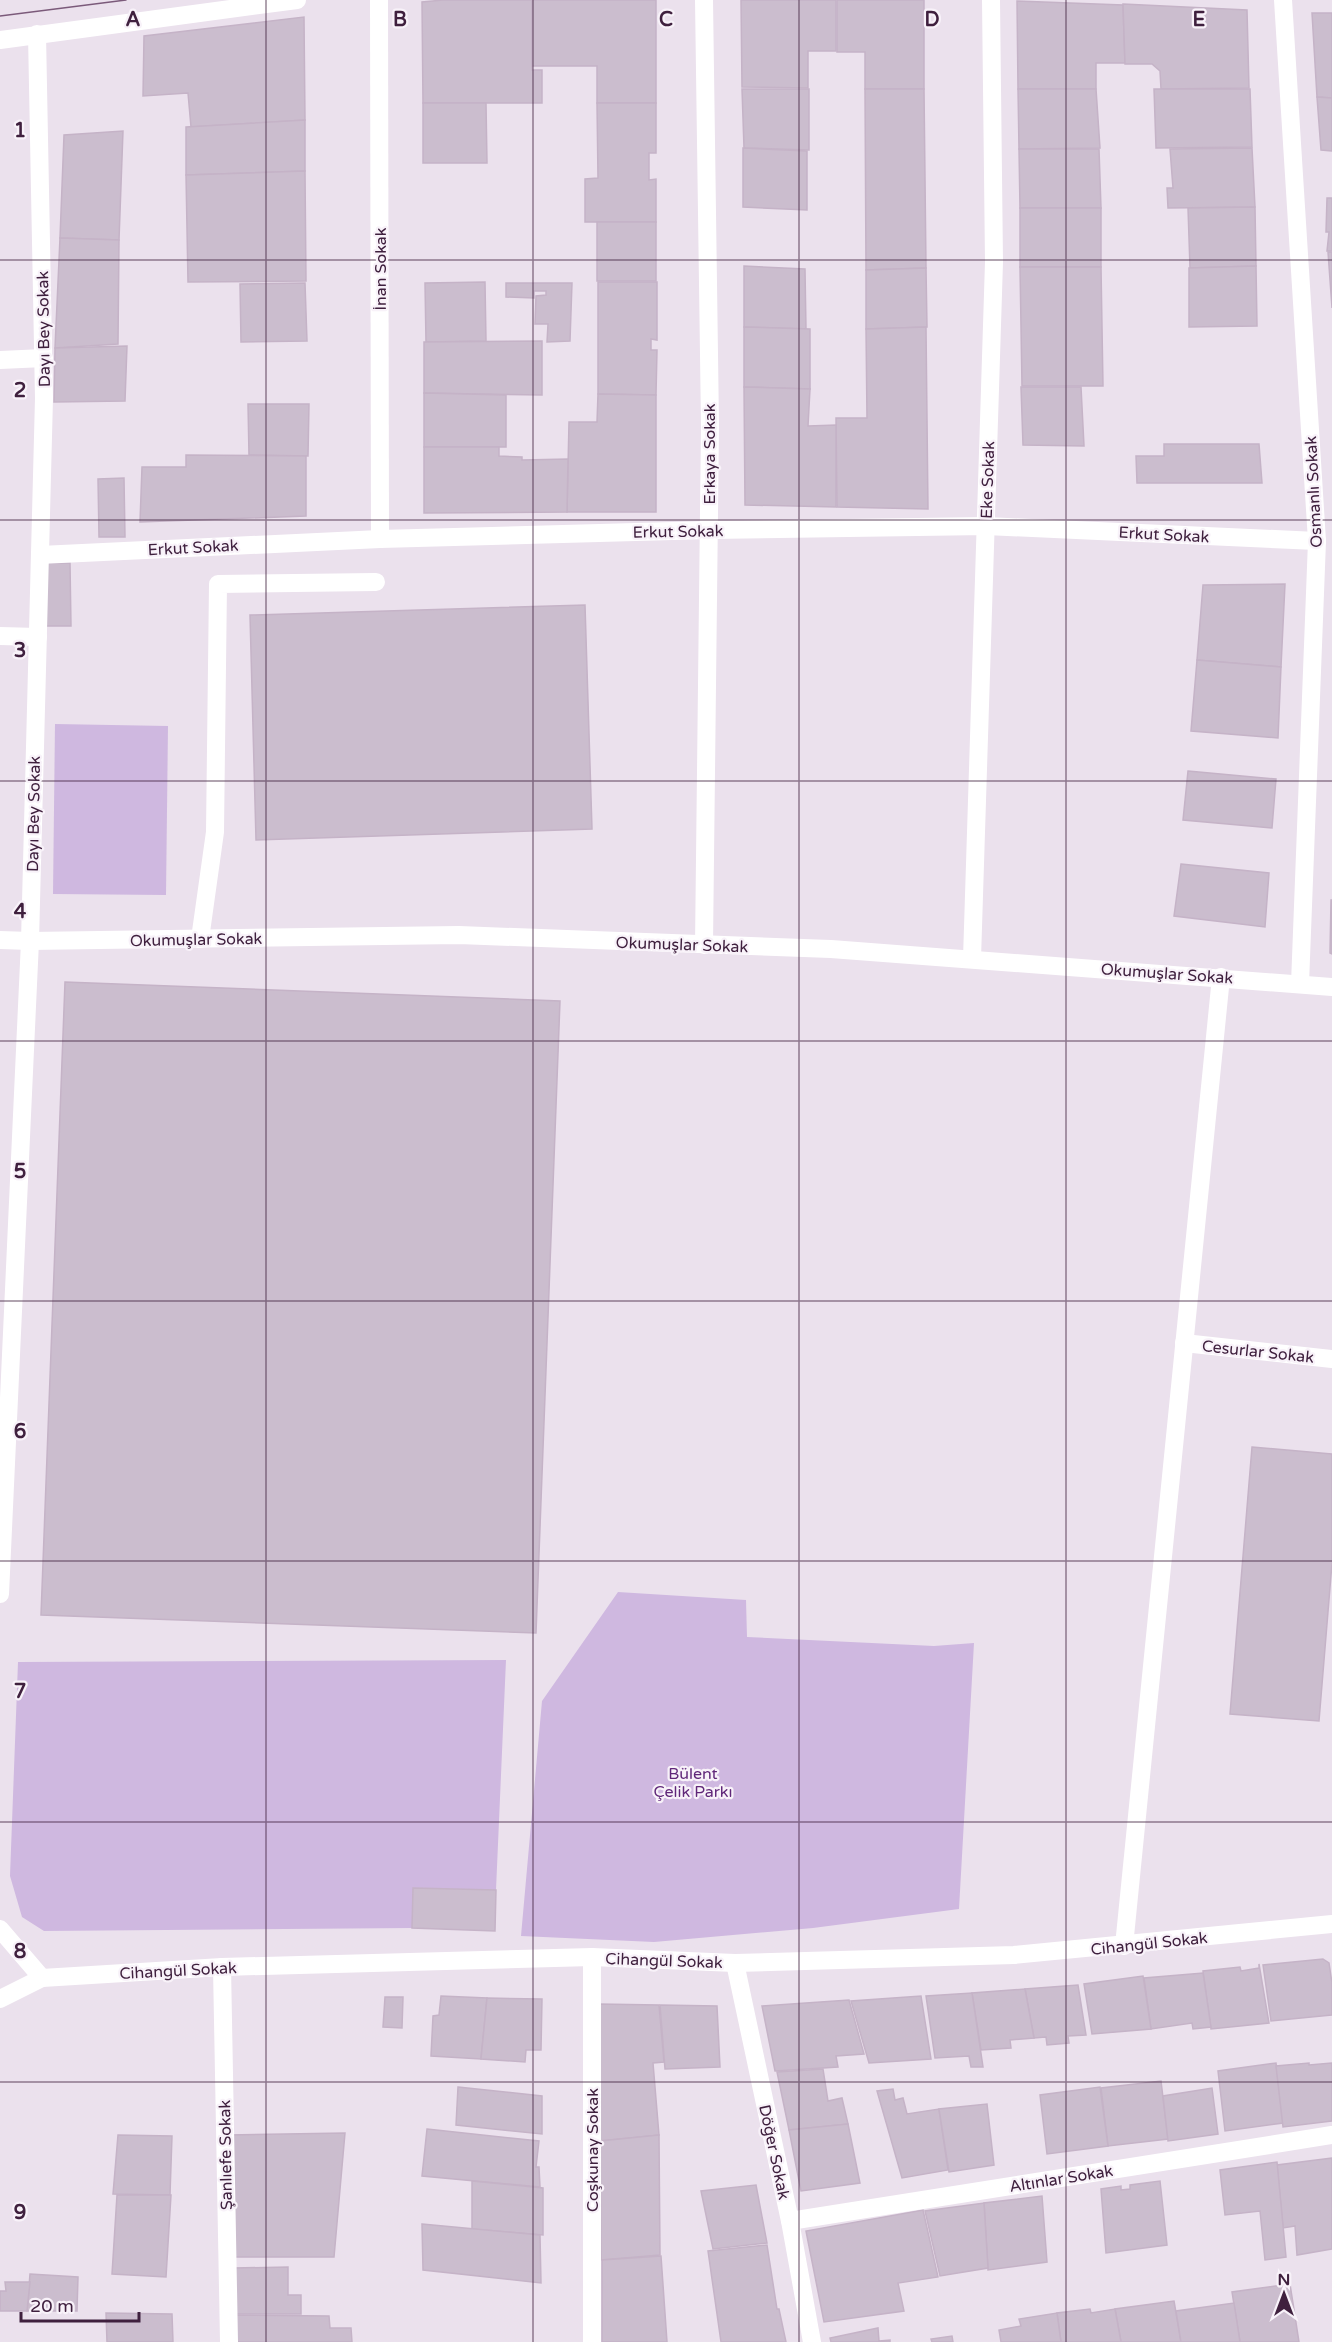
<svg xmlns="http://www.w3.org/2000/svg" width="1332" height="2342" viewBox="0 0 1332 2342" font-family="'Varela Round',sans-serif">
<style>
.green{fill:#cfb8e0}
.building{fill:#cbbdce;stroke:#c5b3c7;stroke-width:1.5}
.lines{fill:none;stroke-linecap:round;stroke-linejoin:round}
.lane{stroke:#fff;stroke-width:18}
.street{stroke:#fff;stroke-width:18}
.tram{stroke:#7b5a7a;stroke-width:1.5}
.grid{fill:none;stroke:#3f203e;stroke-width:1.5;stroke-opacity:0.55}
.labels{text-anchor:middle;stroke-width:4.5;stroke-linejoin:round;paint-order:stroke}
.street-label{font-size:16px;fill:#3f203e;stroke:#f8f2f9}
.park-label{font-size:16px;fill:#602779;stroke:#f8f2f9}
.grid-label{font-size:20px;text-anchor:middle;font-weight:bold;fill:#3f203e;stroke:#f8f2f9;stroke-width:4.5;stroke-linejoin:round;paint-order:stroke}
</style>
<rect width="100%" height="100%" fill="#ebe1ed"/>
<g class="green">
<path d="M55 724 168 726 166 895 53 894Z"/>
<path d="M618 1592 746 1600 747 1637 934 1646 974 1643 959 1909 813 1928 654 1942 521 1936 542 1701Z"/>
<path d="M506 1660 496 1890 414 1888 412 1928 44 1931 22 1917 10 1876 18 1662Z"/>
</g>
<g class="building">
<path d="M443 0H532V70H542V103H423L422 2Z"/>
<path d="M532 0H656V103H597V66H532Z"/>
<path d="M741 0H836V51H808V88L742 87Z"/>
<path d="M837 0H924V89H865V52H837Z"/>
<path d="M1017 1 1123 5 1125 63H1096V89H1018Z"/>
<path d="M1123 4 1247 10 1249 88 1161 89 1160 71 1152 64H1125Z"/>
<path d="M1312 13H1332V98L1317 97Z"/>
<path d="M304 17 305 120 191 127 188 93 143 96 144 36Z"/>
<path d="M742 89H809V150L744 148Z"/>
<path d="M865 89H924L926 268 866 270Z"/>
<path d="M1018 89H1096L1100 148 1019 149Z"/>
<path d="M1154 89H1250L1252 147 1156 148Z"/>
<path d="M1317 97 1332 98V151L1321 150Z"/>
<path d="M423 103H486L487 163H423Z"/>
<path d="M597 103H656V153H649V180L656 179V222H585V179L598 178Z"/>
<path d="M305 120V171L186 175V127Z"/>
<path d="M123 131 119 240 60 238 64 135Z"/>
<path d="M743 148 807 151V210L743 207Z"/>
<path d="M1252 148 1255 207 1168 208 1167 188H1173L1170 149Z"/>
<path d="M1019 149H1099L1101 208H1020Z"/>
<path d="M305 171 306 281 188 282 186 175Z"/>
<path d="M1327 198H1332V251H1327L1329 232H1326Z"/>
<path d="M1255 207 1256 266 1190 268 1188 208Z"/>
<rect x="1020" y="208" width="81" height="59"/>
<rect x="597" y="222" width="59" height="59"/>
<path d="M60 238 119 240 118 344 55 348Z"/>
<path d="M1328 252H1332V308Z"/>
<path d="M744 266 805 269 806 329 744 327Z"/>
<path d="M1256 266 1257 326 1189 327V268Z"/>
<path d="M1020 267H1101L1103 386H1022Z"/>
<path d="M926 268 927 327 866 329V270Z"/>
<path d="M485 282 486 341 426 342 425 283Z"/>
<path d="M598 282H657V340L651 339V350H657L656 395 598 394Z"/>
<path d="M305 283 307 341 241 342 240 284Z"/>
<path d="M506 283H572L570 341 547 342 548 324H535L536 296 546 295V291H534V298L506 297Z"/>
<path d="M744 327 810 329V389L744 387Z"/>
<path d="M926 327 928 509 837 507 836 418H867L866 329Z"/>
<path d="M542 341V395L424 393V342Z"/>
<path d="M127 346 125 401 54 402 55 348Z"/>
<path d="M744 387 810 389 808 426 836 425V507L745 505Z"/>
<path d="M1021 387H1081L1084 446 1023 445Z"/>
<path d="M424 393 506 395V447H424Z"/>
<path d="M598 394 656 395V512H567L569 422H597Z"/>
<path d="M248 404H309L308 456 249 455Z"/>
<path d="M1164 444H1259L1262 483H1137L1136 456H1164Z"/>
<path d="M424 447H499V456L522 457V460L568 459 567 512 424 513Z"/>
<path d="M186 455 306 456V516L140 522 142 467H186Z"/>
<path d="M124 478 125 537H99L98 479Z"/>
<path d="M44 563H70L71 626H45Z"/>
<path d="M1285 584 1281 667 1197 660 1203 585Z"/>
<path d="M585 605 592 829 256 840 250 615Z"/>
<path d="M1197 660 1281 667 1278 738 1191 731Z"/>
<path d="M1188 771 1276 779 1272 828 1183 820Z"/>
<path d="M1181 864 1269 873 1265 927 1174 916Z"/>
<path d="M1331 900H1332V954L1330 953Z"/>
<path d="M65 982 560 1001 536 1633 41 1615Z"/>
<path d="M1252 1447 1332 1454V1563L1319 1721 1230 1714Z"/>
<path d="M413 1888 496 1890 495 1931 412 1928Z"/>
<path d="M1323 1959 1329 1963 1332 1983V2015L1271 2021 1263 1965Z"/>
<path d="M1259 1964 1269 2023 1211 2029 1203 1971 1240 1967 1241 1971 1259 1968Z"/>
<path d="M1203 1973 1211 2027 1193 2029 1192 2023 1151 2029 1144 1978Z"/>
<path d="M1143 1976 1151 2029 1092 2034 1084 1984Z"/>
<path d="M1078 1985 1086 2035 1068 2036 1069 2043 1047 2045 1046 2037 1034 2038 1025 1989Z"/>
<path d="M1025 1989 1034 2038 1010 2040 1011 2048 981 2050 972 1993Z"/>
<path d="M972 1993 983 2067H971L969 2056 935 2058 926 1996Z"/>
<path d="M441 1996 487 1998 481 2059 431 2056 433 2016 439 2015Z"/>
<path d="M921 1996 931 2059 869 2063 851 2001Z"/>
<path d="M385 1997H403L402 2028 383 2027Z"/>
<path d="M487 1998 542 1999 541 2050H526L525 2062 481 2059Z"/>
<path d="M849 2000 864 2054 836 2056 838 2067 775 2071 762 2006Z"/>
<path d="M598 2004 659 2005 664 2062 653 2063 659 2135 600 2141Z"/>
<path d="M660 2005 717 2006 720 2067 665 2069Z"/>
<path d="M1276 2063 1283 2123 1225 2131 1218 2071Z"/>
<path d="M1309 2063V2065L1332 2063V2121L1283 2127 1276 2066Z"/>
<path d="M823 2069 828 2101 842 2098 848 2124 789 2130 777 2072Z"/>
<path d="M1161 2081 1168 2139 1108 2146 1101 2088Z"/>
<path d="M458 2087 542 2096V2134L456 2125Z"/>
<path d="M1100 2087 1108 2146 1047 2154 1040 2095Z"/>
<path d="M1212 2088 1218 2134 1168 2141 1163 2096Z"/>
<path d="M893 2089 895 2100 903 2098 907 2114 939 2109 948 2170 902 2178 877 2091Z"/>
<path d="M987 2104 994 2165 949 2172 939 2109Z"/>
<path d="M848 2124 860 2183 801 2191 789 2130Z"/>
<path d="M427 2129 539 2141 536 2167H539L540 2187 422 2176Z"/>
<path d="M345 2133 334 2257H231L228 2135Z"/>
<path d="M118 2135 172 2136 170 2195 113 2194Z"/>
<path d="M659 2135 660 2255 601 2260 600 2141Z"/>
<path d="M1332 2158V2249L1297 2255 1295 2226 1283 2228 1277 2165Z"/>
<path d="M1277 2162 1286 2257 1265 2260 1260 2211 1225 2215 1220 2170Z"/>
<path d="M472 2181 543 2188V2235L472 2229Z"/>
<path d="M1160 2181 1167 2245 1106 2253 1101 2189 1121 2186V2190L1130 2189V2185Z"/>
<path d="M756 2185 767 2243 713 2249 701 2191Z"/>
<path d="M117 2195H171L166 2277 112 2274Z"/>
<path d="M1042 2196 1047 2262 988 2270 984 2203Z"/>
<path d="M984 2203 988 2268 940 2276 925 2211Z"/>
<path d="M923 2210 938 2277 898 2283 904 2311 824 2322 806 2231Z"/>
<path d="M422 2224 540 2235 541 2283 423 2270Z"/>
<path d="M767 2245 777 2309H779L786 2342H721L708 2251Z"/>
<path d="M661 2256 667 2342H602V2260Z"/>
<path d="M288 2267V2295H301V2314H235L234 2268Z"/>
<path d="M30 2274 78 2277 77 2311H27Z"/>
<path d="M5 2282H30L27 2311H0V2291H6Z"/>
<path d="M1290 2284 1299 2342H1240L1232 2292Z"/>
<path d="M1174 2301 1181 2342H1121L1115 2309Z"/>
<path d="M1234 2303 1240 2342H1181L1176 2311Z"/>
<path d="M1090 2309 1091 2313 1115 2309 1121 2342H1061L1057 2313Z"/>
<path d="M106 2313 172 2314 173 2342H107Z"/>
<path d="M1057 2313 1061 2342H1001L999 2330 1021 2326 1019 2319Z"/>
<path d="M232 2315 329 2316 330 2328H351L352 2342H232Z"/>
<path d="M878 2328 879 2341 890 2340V2342H831L830 2338Z"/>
<path d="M952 2336 953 2342H932L931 2339Z"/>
</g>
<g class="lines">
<path class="lane" d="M200 939 215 832 218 584 376 582"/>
<g class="street">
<path d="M379 0 380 539"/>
<path d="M1283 0 1317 541 1300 984"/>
<path d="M0 40 297 0"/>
<path d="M0 360 44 358"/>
<path d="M40 555 380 539 709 530 986 526 1317 541"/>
<path d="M0 636 38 637"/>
<path d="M0 940 30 941 459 935 831 949 1332 987"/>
<path d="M704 945 710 425 704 0"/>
<path d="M972 959 994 262 991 0"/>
<path d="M1184 1343 1332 1359"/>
<path d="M0 1594 30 941 44 398 37 34"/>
<path d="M0 1929 42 1978"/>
<path d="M1124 1946 1221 977"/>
<path d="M592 1957V2342"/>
<path d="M735 1963 790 2221 812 2342"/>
<path d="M222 1967 229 2342"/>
<path d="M0 1999 42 1978 222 1967 592 1957 735 1963 1014 1955 1332 1924"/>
<path d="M790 2221 1332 2135"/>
</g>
<path class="tram" d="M0 16 126 0"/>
</g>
<path class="grid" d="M266 0V2342M533 0V2342M799 0V2342M1066 0V2342M0 260H1332M0 520H1332M0 781H1332M0 1041H1332M0 1301H1332M0 1561H1332M0 1822H1332M0 2082H1332"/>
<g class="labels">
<g class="street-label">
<text transform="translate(380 269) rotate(-90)" y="6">İnan Sokak</text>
<text transform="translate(43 329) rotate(-91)" y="6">Dayı Bey Sokak</text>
<text transform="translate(709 454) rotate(-90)" y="6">Erkaya Sokak</text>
<text transform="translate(987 480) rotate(-88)" y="6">Eke Sokak</text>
<text transform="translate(1313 492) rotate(-93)" y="6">Osmanlı Sokak</text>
<text transform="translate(678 531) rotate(-1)" y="6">Erkut Sokak</text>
<text transform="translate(1164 534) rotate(3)" y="6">Erkut Sokak</text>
<text transform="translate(193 547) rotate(-3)" y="6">Erkut Sokak</text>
<text transform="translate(33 814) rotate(-89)" y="6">Dayı Bey Sokak</text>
<text transform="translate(196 939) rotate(-1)" y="6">Okumuşlar Sokak</text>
<text transform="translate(682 944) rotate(2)" y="6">Okumuşlar Sokak</text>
<text transform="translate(1167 973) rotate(4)" y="6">Okumuşlar Sokak</text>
<text transform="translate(1258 1351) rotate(6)" y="6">Cesurlar Sokak</text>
<text transform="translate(1149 1943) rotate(-6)" y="6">Cihangül Sokak</text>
<text transform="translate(664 1960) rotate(2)" y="6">Cihangül Sokak</text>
<text transform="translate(178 1970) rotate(-3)" y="6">Cihangül Sokak</text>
<text transform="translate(592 2150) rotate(-90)" y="6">Coşkunay Sokak</text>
<text transform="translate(775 2152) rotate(78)" y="6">Döğer Sokak</text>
<text transform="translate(225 2155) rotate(-91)" y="6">Şanlıefe Sokak</text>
<text transform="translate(1061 2178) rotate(-9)" y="6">Altınlar Sokak</text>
</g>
<g class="park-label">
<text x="693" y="1779">Bülent<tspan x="693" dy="18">Çelik Parkı</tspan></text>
</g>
</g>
<g class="grid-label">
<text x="133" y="26">A</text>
<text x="400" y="26">B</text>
<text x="666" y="26">C</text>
<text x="932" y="26">D</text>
<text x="1199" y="26">E</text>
<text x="20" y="137">1</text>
<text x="20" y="397">2</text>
<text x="20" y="657">3</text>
<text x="20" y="918">4</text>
<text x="20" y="1178">5</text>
<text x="20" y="1438">6</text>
<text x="20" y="1698">7</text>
<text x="20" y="1958">8</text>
<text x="20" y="2219">9</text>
</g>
<g transform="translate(1284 2294)" stroke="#f8f2f9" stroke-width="4.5" paint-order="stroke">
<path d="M0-4.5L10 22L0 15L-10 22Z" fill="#3f203e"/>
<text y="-9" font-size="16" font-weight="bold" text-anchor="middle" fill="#3f203e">N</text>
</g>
<path d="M21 2312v9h118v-9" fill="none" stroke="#3f203e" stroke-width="3"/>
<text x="30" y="2312" font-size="18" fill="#3f203e" stroke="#f8f2f9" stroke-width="4.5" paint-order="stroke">20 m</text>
</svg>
